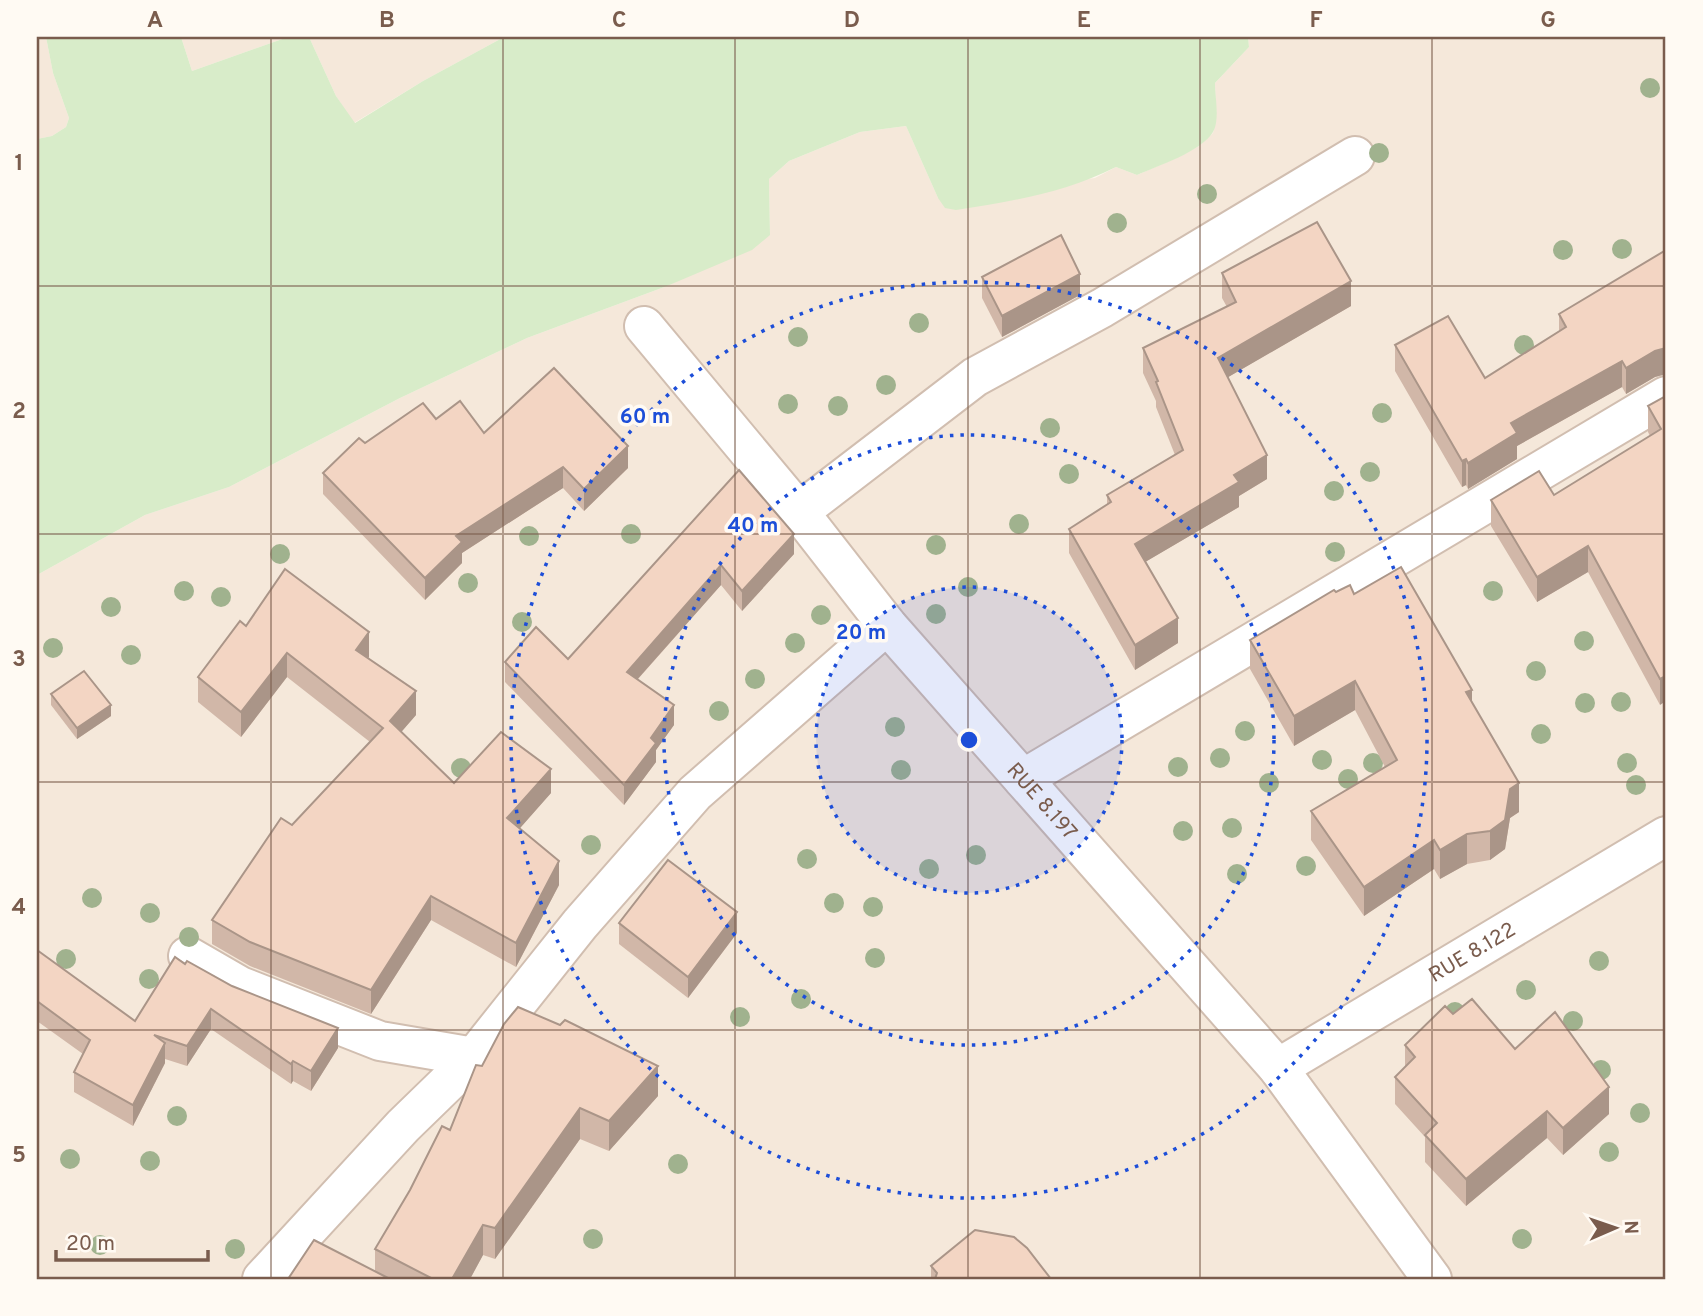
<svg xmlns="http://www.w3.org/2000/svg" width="1703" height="1316" viewBox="0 0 1703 1316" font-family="Overpass,sans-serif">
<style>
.residential{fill:#f5e8da}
.green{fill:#d8ecc9}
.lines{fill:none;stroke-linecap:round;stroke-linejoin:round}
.street-casing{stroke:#d1beb0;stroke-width:42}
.street{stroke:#fff;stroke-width:38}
.tree{fill:#a0b28e}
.wall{fill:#d1b7a8}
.shaded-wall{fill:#aa9588}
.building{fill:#f3d5c3;stroke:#aa9588;stroke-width:2}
.grid{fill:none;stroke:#7a5c4d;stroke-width:2;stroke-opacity:0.55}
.ring{fill:none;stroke:#1d4ed8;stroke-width:3.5;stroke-dasharray:3.5 7}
.labels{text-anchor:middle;stroke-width:7;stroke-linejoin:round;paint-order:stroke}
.street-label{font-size:21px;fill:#7a5c4d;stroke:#fffaf3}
.centre{fill:#1d4ed8;stroke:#fffaf3;stroke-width:3.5}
.ring-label{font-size:21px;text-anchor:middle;font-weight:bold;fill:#1d4ed8;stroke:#fffaf3;stroke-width:7;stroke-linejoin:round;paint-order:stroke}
.neatline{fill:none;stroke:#7a5c4d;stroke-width:2.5}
.grid-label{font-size:23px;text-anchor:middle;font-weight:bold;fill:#7a5c4d}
</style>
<rect width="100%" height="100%" fill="#fdf6ec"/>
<g class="residential">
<path d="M37 37H46L53 73 69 118 66 127 52 136 37 139Z"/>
<path d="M181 37H288L192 71Z"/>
<path d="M309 37H504L423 81 354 123 336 96Z"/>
<path d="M1248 37H1666V1279H37V575L145 515 229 487 400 398 527 338 667 286 770 234 769 179 789 161 860 132 906 126 938 198 1095 178 1116 167 1137 175 1176 158 1199 146 1213 133 1216 121 1215 83 1249 47Z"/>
</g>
<path class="green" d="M46 37H181L192 71 288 37H309L336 96 355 123 423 81 504 37H1248L1249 47 1215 83C1215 97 1220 120 1213 132 1201 152 1157 166 1137 175L1116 167C1065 193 1012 201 956 210L945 208 938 198 906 126 860 132 789 161 769 179 770 235 752 250 667 286 527 338 400 398 229 487 145 515 37 575V139L52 136 66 127 69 118 53 73Z"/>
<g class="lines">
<g class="street-casing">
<g id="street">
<path id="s1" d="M644 326 799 512 887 625 1278 1068 1432 1279"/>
<path d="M799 512 975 377 1102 308 1355 156"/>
<path d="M1023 779 1666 396"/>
<path d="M188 956 240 986 380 1041 474 1057"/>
<path id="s2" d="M1278 1068 1666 836"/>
<path d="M262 1279 403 1126 474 1057 580 924 695 793 887 625"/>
</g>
</g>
<use href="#street" class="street"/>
</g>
<g class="tree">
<circle cx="1650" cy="88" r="10"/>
<circle cx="1379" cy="153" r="10"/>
<circle cx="1207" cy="194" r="10"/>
<circle cx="1117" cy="223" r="10"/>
<circle cx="1622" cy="249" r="10"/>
<circle cx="1563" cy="250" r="10"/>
<circle cx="919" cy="323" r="10"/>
<circle cx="798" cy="337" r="10"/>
<circle cx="1524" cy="345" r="10"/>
<circle cx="886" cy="385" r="10"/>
<circle cx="788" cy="404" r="10"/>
<circle cx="838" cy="406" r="10"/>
<circle cx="1382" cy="413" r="10"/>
<circle cx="1050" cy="428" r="10"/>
<circle cx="1370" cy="472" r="10"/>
<circle cx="1069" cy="474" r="10"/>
<circle cx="1334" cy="491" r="10"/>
<circle cx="1019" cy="524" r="10"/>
<circle cx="631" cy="534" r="10"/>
<circle cx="529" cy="536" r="10"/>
<circle cx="936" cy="545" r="10"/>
<circle cx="1335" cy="552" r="10"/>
<circle cx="280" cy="554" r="10"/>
<circle cx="468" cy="583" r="10"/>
<circle cx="968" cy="587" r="10"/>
<circle cx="184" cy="591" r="10"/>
<circle cx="1493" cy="591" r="10"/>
<circle cx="221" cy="597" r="10"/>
<circle cx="111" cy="607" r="10"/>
<circle cx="936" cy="614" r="10"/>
<circle cx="821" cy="615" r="10"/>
<circle cx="522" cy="622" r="10"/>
<circle cx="1584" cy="641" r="10"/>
<circle cx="795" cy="643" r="10"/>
<circle cx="53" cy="648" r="10"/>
<circle cx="131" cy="655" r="10"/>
<circle cx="1536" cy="671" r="10"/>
<circle cx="755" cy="679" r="10"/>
<circle cx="1621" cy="702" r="10"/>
<circle cx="1585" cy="703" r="10"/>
<circle cx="719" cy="711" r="10"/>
<circle cx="895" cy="727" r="10"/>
<circle cx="1245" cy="731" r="10"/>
<circle cx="1541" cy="734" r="10"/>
<circle cx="1220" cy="758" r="10"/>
<circle cx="1322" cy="760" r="10"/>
<circle cx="1373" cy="763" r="10"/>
<circle cx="1627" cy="763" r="10"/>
<circle cx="1178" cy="767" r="10"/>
<circle cx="461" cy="768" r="10"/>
<circle cx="901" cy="770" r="10"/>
<circle cx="1348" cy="779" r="10"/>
<circle cx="1269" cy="783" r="10"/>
<circle cx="1636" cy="785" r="10"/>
<circle cx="1232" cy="828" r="10"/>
<circle cx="1183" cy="831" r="10"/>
<circle cx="591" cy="845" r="10"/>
<circle cx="976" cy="855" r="10"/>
<circle cx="807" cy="859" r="10"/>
<circle cx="1306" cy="866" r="10"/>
<circle cx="929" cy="869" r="10"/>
<circle cx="1237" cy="874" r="10"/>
<circle cx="92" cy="898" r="10"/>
<circle cx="834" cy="903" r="10"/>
<circle cx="873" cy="907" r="10"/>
<circle cx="150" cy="913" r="10"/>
<circle cx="189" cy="937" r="10"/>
<circle cx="875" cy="958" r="10"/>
<circle cx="66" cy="959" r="10"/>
<circle cx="1599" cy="961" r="10"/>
<circle cx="149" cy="979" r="10"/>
<circle cx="1526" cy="990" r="10"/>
<circle cx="801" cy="999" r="10"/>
<circle cx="1455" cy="1012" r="10"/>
<circle cx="740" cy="1017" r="10"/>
<circle cx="1573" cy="1021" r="10"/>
<circle cx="1601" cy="1070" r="10"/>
<circle cx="1640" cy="1113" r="10"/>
<circle cx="177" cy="1116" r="10"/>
<circle cx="1609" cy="1152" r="10"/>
<circle cx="70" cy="1159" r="10"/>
<circle cx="150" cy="1161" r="10"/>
<circle cx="678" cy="1164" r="10"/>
<circle cx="593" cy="1239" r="10"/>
<circle cx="1522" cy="1239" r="10"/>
<circle cx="100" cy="1245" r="10"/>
<circle cx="235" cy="1249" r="10"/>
</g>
<g class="wall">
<path d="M1666 250V374L1655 377 1626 394 1622 387 1517 446V459L1468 489 1466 485 1462 487 1395 371V345L1485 378 1559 331V314Z"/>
<path d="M1222 273 1351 306 1228 377 1267 479 1239 496V507L1145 562 1178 643 1135 670 1069 553V529L1107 505V495L1175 455 1156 407V401L1143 373V348L1227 307 1222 298Z"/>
<path d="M982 277 1080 295 1002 337 982 298Z"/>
<path d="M1666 396 1660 705 1588 572 1537 602 1491 526V500L1554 495 1650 436 1648 432V406Z"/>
<path d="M436 419 484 433 628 468 584 511 563 488 462 553V563L425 600 323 494V473L365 443Z"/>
<path d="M739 470 794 554 742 611 721 585 638 679 674 725 656 750V762L624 805 505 682V662L568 659Z"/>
<path d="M1336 592 1354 594 1472 702 1519 812 1510 818 1505 849 1490 860 1467 864 1440 879 1434 869 1364 916 1311 840V811L1385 767 1355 710 1294 746 1250 669V640Z"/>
<path d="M246 626 369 657 367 658 416 715 401 732 454 783 551 793 519 829 559 885 516 967 431 920 371 1014 250 966 212 944V920L292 825 370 742 287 677 241 737 198 702V677Z"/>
<path d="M51 694 111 716 77 739 51 705Z"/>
<path d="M619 923 737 933 688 998 619 944Z"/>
<path d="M37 950 135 1021 175 957 338 1048 311 1091 293 1081 291 1084 211 1029 187 1066 165 1059V1063L133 1126 74 1092V1072L83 1054 37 1021Z"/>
<path d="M1453 1014 1515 1049 1609 1114 1563 1155 1547 1138 1466 1206 1425 1162V1137L1395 1104V1077L1405 1068V1045Z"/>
<path d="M658 1096 609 1151 580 1139 495 1259 483 1255 470 1279H288L375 1270V1249L450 1130Z"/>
<path d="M931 1266 1051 1279H931Z"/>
</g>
<g class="shaded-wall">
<path d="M1080 274V295L1002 337V316Z"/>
<path d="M1351 281V306L1218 383V358Z"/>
<path d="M1666 348V374L1655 377 1626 394V368L1655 351Z"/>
<path d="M1622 361V387L1517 446V459L1468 489V463L1511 423Z"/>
<path d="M628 446V468L584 511V489Z"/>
<path d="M1267 455V479L1239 496V507L1135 568V544L1234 475Z"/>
<path d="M1466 459V485L1462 487V461Z"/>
<path d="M563 467V488L462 553V563L425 600V578L456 536Z"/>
<path d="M794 534V554L742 611V591Z"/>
<path d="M1588 546V572L1537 602V577Z"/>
<path d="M721 565V585L627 691V672Z"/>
<path d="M1178 618V643L1135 670V645Z"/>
<path d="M369 632V657L356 675V650Z"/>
<path d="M287 653V677L241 737V712Z"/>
<path d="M1666 676V701L1660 705V679Z"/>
<path d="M1355 681V710L1294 746V716Z"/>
<path d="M1472 690V719L1466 692Z"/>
<path d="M416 691V715L390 745V721Z"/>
<path d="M111 705V716L77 739V728Z"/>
<path d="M674 705V725L656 750V762L624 805V785L651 738Z"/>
<path d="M551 769V793L507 843V818Z"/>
<path d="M1519 783V812L1510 818 1505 849 1490 860V831L1510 789Z"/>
<path d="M1467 834V864L1440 879V850Z"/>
<path d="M1434 840V869L1364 916V887Z"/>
<path d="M559 861V885L516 967V943Z"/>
<path d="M431 896V920L371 1014V990Z"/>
<path d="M737 912V933L688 998V977Z"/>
<path d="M211 1009V1029L187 1066V1046Z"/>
<path d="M338 1028V1048L311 1091V1071Z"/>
<path d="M165 1043V1063L133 1126V1105Z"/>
<path d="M293 1061V1081L291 1084V1064Z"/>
<path d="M658 1066V1096L609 1151V1121Z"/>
<path d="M1609 1087V1114L1563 1155V1128Z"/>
<path d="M580 1108V1139L495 1259V1228Z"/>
<path d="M1547 1111V1138L1466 1206V1179Z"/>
<path d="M483 1225V1255L470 1279H452Z"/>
<path d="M39 1261V1279H37V1267Z"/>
</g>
<g class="building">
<path d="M1317 222 1351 281 1218 358 1267 455 1234 475 1239 482 1135 544 1178 618 1135 645 1069 529 1111 502 1107 495 1183 450 1156 382 1158 381 1143 348 1236 302 1222 273Z"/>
<path d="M1061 235 1080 274 1002 316 982 277Z"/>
<path d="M1666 250V348L1655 351 1626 368 1622 361 1511 423 1517 433 1468 463 1466 459 1462 461 1395 345 1448 316 1485 378 1566 327 1559 314Z"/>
<path d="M554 368 628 446 584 489 563 467 456 536 462 542 425 578 323 473 359 438 365 443 423 403 436 419 460 401 484 433Z"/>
<path d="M1666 396V676L1660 679 1588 546 1537 577 1491 500 1539 471 1554 495 1661 429 1648 406Z"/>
<path d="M739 470 794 534 742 591 721 565 627 672 674 705 651 738 656 743 624 785 505 662 536 627 568 659Z"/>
<path d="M1401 567 1472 690 1466 692 1519 783 1510 789 1505 820 1490 831 1467 834 1440 850 1434 840 1364 887 1311 811 1397 760 1355 681 1294 716 1250 640 1334 590 1336 592 1350 585 1354 594Z"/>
<path d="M285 569 369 632 356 650 416 691 390 721 454 783 501 732 551 769 507 818 559 861 516 943 431 896 371 990 250 942 212 920 281 818 292 825 383 728 287 653 241 712 198 677 240 621 246 626Z"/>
<path d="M84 671 111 705 77 728 51 694Z"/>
<path d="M668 860 737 912 688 977 619 923Z"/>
<path d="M37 950 135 1021 175 957 185 964 187 961 232 986 338 1028 311 1071 293 1061 291 1064 211 1009 187 1046 154 1035 165 1043 133 1105 74 1072 90 1040 37 1001Z"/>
<path d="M1472 999 1515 1049 1555 1012 1609 1087 1563 1128 1547 1111 1466 1179 1425 1135 1437 1123 1395 1077 1415 1057 1405 1045 1445 1006 1453 1014Z"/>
<path d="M518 1007 560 1025 565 1020 658 1066 609 1121 580 1108 495 1228 483 1225 452 1279H433L375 1249 410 1190 442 1126 450 1130 476 1065 482 1066 504 1024Z"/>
<path d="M975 1230 1014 1237 1027 1248 1051 1279H935L937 1273 931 1266Z"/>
<path d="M314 1240 390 1279H288Z"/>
</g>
<path class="grid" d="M271 37V1279M503 37V1279M735 37V1279M968 37V1279M1200 37V1279M1432 37V1279M37 286H1666M37 534H1666M37 782H1666M37 1030H1666"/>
<circle cx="969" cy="740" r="153" fill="#1d4ed8" fill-opacity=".12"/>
<g class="ring">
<circle cx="969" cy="740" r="153"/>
<circle cx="969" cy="740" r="305"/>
<circle cx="969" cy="740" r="458"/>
</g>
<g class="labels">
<g class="street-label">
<text dy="7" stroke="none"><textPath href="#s1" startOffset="620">RUE 8.197</textPath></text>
<text dy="7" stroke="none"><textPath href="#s2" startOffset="226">RUE 8.122</textPath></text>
</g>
</g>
<circle cx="969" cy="740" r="10" class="centre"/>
<g class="ring-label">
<text x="645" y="423">60 m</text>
<text x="753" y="532">40 m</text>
<text x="861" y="639">20 m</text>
</g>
<rect width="1703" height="1316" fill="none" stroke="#fffaf3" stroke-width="77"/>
<g transform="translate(1615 1228) rotate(88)" stroke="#fffaf3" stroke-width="5" paint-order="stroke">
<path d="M0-5L12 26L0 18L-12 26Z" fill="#7a5c4d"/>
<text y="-10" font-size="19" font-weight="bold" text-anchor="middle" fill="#7a5c4d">N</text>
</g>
<path d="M56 1250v10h152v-10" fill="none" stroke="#7a5c4d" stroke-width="3.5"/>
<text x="66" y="1250" font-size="21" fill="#7a5c4d" stroke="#fffaf3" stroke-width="5" paint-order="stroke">20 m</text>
<rect x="38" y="38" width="1626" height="1240" class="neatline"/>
<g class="grid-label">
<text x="155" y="27">A</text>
<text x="387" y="27">B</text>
<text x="619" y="27">C</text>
<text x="852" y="27">D</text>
<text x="1084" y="27">E</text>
<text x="1316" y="27">F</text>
<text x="1548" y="27">G</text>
<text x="19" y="170">1</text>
<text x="19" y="418">2</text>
<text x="19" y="666">3</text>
<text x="19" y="914">4</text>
<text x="19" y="1162">5</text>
</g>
</svg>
